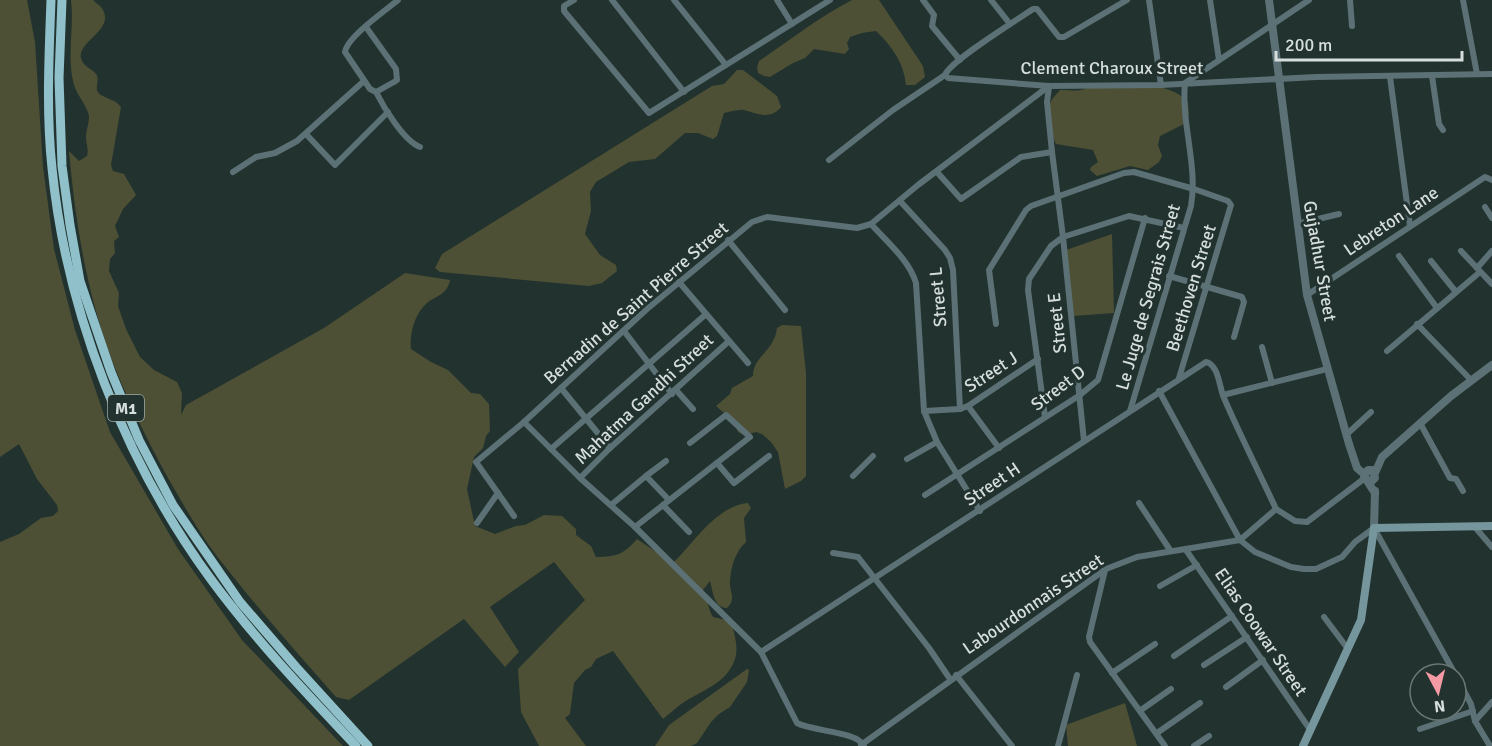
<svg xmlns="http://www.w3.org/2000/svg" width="1492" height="746" viewBox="0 0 1492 746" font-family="Signika,sans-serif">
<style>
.green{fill:#4d5035}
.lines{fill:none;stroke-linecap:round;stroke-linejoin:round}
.minor{stroke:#5c7175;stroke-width:6}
.tertiary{stroke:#5c7175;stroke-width:8}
.secondary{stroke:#75969d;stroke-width:8}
.trunk{stroke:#90c0ca;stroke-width:9}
.labels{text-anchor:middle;stroke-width:6;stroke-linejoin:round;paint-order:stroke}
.shield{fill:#22322e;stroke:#9faaa8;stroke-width:1.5}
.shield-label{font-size:16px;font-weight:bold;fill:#d5dedc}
.street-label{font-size:18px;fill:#d5dedc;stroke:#22322e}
</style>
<rect width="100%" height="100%" fill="#22322e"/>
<g class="green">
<path d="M0 0H27L35 42 43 167 54 249 75 330 110 432 178 549 242 640 343 746H0V542L19 534 41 518 53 516 58 511 57 505 37 479 19 444 0 457Z"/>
<path d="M71 0H93C97 4 101 6 103 10 114 30 77 42 81 58 83 67 92 68 96 74 101 81 92 90 101 95 109 100 115 99 121 107L111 165 113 171 124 174 136 195 123 209 115 226 119 237 114 241 115 253 110 259 109 271 119 293 118 306 126 329 140 357 154 370 177 382 182 393 181 415 186 405 324 328 405 273 450 280C447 295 437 295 427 303 415 313 409 334 411 349L431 362 448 370 471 393 480 394 489 404 490 431 486 436 483 448 474 457 467 489 475 526 495 534 516 526 525 525 544 515 562 516 576 529V535L591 546 596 557C617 557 624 554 637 539L673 563C694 543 716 506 748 503L751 508 744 518 746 542C735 552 731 567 730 581 729 592 737 598 727 608 714 608 713 592 710 581L703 590C708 600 708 609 713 617L731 621C734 633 739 647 735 659 727 684 700 691 681 704 675 709 669 714 663 719L613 651 596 659 591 667 585 670 574 683 570 714 565 718 586 746H539L521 712 518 669 585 600 554 562 490 607 519 652 505 667 464 619 349 700 336 697C295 651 254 604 216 555 198 531 183 504 168 478 146 438 126 397 110 355 86 289 75 220 69 151L79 161 87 156C89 149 86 144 86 137 86 127 92 119 87 110 81 96 75 94 72 76 68 50 74 25 71 0Z"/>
<path d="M852 0H879L923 66 925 77 915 85H906C904 63 892 46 876 31L862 33 850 37 847 43 849 49 845 54 814 49 805 58 793 63 770 77 764 76 758 73 757 67 759 61C790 40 819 17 852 0Z"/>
<path d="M737 70H743L777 96 781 107C771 120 757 114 744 110 738 109 730 112 724 113L717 136 713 139 698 133H685L655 159 629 162 596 182 590 192 591 211 585 234 600 255 616 265 617 271 602 283 589 286 440 272 435 268 442 254 712 86 724 84Z"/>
<path d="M1094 84C1123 85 1167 79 1188 102L1189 114 1186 123 1160 136 1158 145 1162 156 1159 162 1148 170 1130 166 1097 176 1090 170 1091 167 1098 162 1093 150 1056 144C1051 134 1046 112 1051 101 1053 97 1057 94 1060 90 1076 90 1080 93 1094 84Z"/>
<path d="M1112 234 1114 313 1073 316 1066 250Z"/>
<path d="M782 325 801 326 806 373V476L801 481 785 489 778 452 771 442 762 434 756 432 744 435 738 432 733 421 716 406 730 394 732 388 753 376C753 356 774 352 777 328Z"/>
<path d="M747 669 749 670 747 682 730 707 719 714 711 722 697 743 691 746H655L669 725Z"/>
<path d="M1125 703 1137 746H1068L1066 725Z"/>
</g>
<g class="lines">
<g class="minor">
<path d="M574 0 564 6V11L649 113 830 0"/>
<path d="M612 0 684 92"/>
<path d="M674 0 726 65"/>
<path d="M777 0 792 24"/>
<path d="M923 0 934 15 932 26 960 60"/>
<path d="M991 0 1010 24"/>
<path d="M1149 0 1161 85"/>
<path d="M1210 0 1219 60"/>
<path d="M1350 0 1352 26"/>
<path d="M1463 0 1477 74"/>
<path d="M366 27 396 69 397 80 394 82 376 92 370 89 345 52C347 37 385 11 398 0"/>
<path d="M945 75 948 78 1049 86 1161 85 1316 77 1492 74"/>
<path d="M1432 76 1439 124 1443 130"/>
<path d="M1390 77 1410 226"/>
<path d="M1049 87 1047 102 1052 152 1063 237 1084 441"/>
<path d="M376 92C384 108 404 141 420 147"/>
<path d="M306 134 335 165 388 112"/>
<path d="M829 160 893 110 945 75C950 61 1017 20 1033 9H1037L1059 37H1064L1127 0"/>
<path d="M233 172 256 157 275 153 297 141 364 81"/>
<path d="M937 172 961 199 1021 157 1052 152"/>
<path d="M900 201 945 250 950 258 953 270 960 409"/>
<path d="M1485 207 1492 218"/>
<path d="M871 224C887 242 909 260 916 283L924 411 937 442 980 511"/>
<path d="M1297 224 1339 214"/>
<path d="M728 240 785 310"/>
<path d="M1461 251 1477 268"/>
<path d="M1492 251 1477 268 1492 284"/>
<path d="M1399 256 1437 308"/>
<path d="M1431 261 1456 292"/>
<path d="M1169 276 1242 297 1244 302 1234 337"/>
<path d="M679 282 748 363"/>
<path d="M1307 295 1485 177 1492 180"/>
<path d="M996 324 989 270 1026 210 1031 206 1124 173 1134 172 1194 189 1228 201 1231 205 1179 378"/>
<path d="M1417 324 1471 380"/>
<path d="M624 331 672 394"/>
<path d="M1262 347 1272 383"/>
<path d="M1387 351 1480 272"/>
<path d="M561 388 610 448"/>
<path d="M676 390 693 409"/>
<path d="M1159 391 1240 540 1255 552 1291 567 1304 569H1316L1342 557 1355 542 1374 528 1455 674"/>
<path d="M1223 395 1327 369"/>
<path d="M968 406 999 448"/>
<path d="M924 411 960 409 968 406 1038 359"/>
<path d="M1130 411 1191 206C1198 165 1181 124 1185 83L1309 0"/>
<path d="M1045 417 1028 290 1029 279 1051 246 1063 237 1129 216 1184 228"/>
<path d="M524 422 580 478 635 527 761 652 797 723C814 732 857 731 864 746"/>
<path d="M1420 423 1450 478 1456 479 1463 491"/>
<path d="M1346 435 1371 412"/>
<path d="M551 449 705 315"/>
<path d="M907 459 937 442"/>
<path d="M717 463 734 483 769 456"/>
<path d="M646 476 666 461"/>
<path d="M853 476 873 456"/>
<path d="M580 478 610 448 728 342"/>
<path d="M925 495 1080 395 1098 380 1145 218"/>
<path d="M1139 503 1170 550"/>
<path d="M611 505 646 476 669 500"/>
<path d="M663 505 689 532"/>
<path d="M1276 509 1295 521 1307 522 1365 478"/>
<path d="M514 516 476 462 524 422 647 309 752 222 767 217 857 228 871 224 918 185 1049 86"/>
<path d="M477 523 498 493"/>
<path d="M1474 526 1492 547"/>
<path d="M635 527 750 437 726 415 690 443"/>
<path d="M1240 540 1276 509"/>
<path d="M1186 550 1311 731"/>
<path d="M833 553 858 557 929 648 950 679"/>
<path d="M1105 570 1089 637 1090 642 1165 746"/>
<path d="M1160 586 1197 565"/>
<path d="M1324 617 1348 649"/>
<path d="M761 652 1206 362C1219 365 1219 387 1224 398 1240 435 1259 472 1276 509"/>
<path d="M1174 656 1232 616"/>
<path d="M1204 665 1247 637"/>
<path d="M1112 673 1155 644"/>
<path d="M956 675 1012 746"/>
<path d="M1456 676 1471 704 1475 721 1490 746"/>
<path d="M1226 687 1263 660"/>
<path d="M1141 710 1171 689"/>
<path d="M1475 721 1492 702"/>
<path d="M1420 729 1473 711"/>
<path d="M1157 733 1200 703"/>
<path d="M861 745 1106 569 1137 557 1240 540"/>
<path d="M1058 746 1077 675"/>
<path d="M1194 746 1209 736"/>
</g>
<g class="tertiary">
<path d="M1269 0 1307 295 1349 444 1357 468 1364 474"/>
<path d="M1375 473 1382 457 1451 396 1492 365"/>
<path d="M1367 480 1372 481 1375 478 1373 470H1368L1364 476 1375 493"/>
<path d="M1374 528 1375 491"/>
</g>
<path class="secondary" d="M1303 746 1361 620 1374 528 1492 526"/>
<g class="trunk">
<path d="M51 0C49 56 46 112 52 168 66 311 125 462 210 578 254 638 305 692 356 746"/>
<path d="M62 0 59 78 62 166 70 225 80 281 111 372 139 440 173 505 240 602 296 667 368 746"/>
</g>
</g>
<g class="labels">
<rect class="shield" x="108" y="395" width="36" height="26" rx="4.5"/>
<g class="shield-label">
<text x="126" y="414">M1</text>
</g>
<g class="street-label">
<text x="1112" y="74">Clement Charoux Street</text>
<text transform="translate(1391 221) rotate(-34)" y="6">Lebreton Lane</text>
<text transform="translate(1320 261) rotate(80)" y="6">Gujadhur Street</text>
<text transform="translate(1191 288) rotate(-73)" y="6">Beethoven Street</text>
<text transform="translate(938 297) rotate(-95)" y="6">Street L</text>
<text transform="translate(1148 297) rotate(-74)" y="6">Le Juge de Segrais Street</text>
<text transform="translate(636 303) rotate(-41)" y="6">Bernadin de Saint Pierre Street</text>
<text transform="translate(1057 323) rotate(-96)" y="6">Street E</text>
<text transform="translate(991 372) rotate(-33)" y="6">Street J</text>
<text transform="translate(1058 388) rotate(-37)" y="6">Street D</text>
<text transform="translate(644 399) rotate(-43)" y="6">Mahatma Gandhi Street</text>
<text transform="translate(992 484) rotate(-34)" y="6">Street H</text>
<text transform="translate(1033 604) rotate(-34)" y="6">Labourdonnais Street</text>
<text transform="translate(1261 632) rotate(56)" y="6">Elias Coowar Street</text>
</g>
</g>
<g transform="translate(1438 692) rotate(173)"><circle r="28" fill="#22322e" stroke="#6a7774" stroke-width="1.5"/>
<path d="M0-4.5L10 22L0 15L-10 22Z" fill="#f49aa4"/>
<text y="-9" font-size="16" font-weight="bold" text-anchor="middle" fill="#d5dedc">N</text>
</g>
<path d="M1276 51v9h186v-9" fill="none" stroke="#d5dedc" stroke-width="3"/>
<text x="1285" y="51" font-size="18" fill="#d5dedc" stroke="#22322e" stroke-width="4.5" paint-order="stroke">200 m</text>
</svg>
